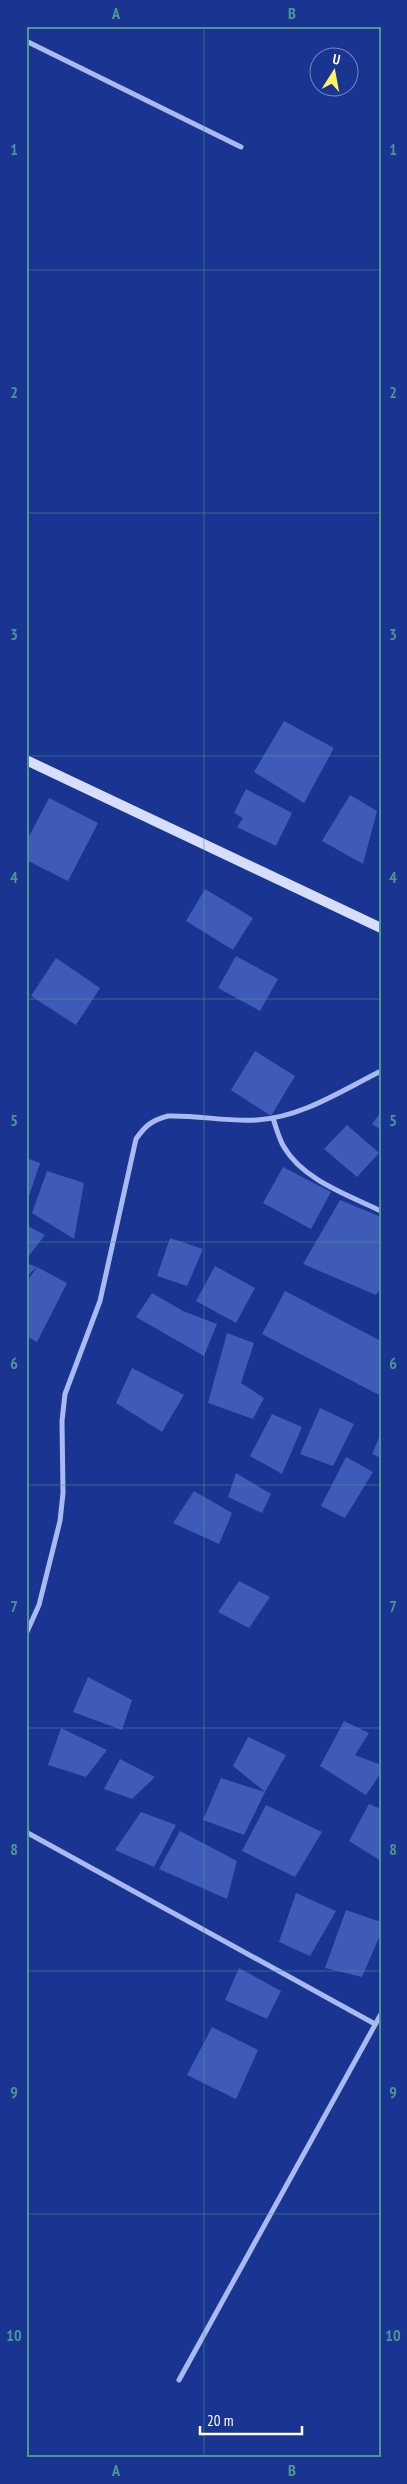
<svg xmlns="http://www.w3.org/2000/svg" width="407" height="2484" viewBox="0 0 407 2484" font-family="'PT Sans Narrow',sans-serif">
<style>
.building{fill:#3e5bb7}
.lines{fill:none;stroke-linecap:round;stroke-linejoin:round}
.street{stroke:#a8baef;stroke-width:5}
.secondary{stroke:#d6defb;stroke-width:10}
.grid{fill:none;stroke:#4b9892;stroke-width:1;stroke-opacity:0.55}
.neatline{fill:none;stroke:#4b9892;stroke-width:2}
.grid-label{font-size:16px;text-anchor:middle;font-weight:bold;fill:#4b9892}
</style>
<rect width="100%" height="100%" fill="#193591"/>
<g class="building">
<path d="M284 721 334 748 304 803 254 772Z"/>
<path d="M246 789 292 813 276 846 237 827 243 818 234 813Z"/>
<path d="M350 795 377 811 363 864 322 841Z"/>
<path d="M49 798 98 823 68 881 26 860V842Z"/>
<path d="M205 889 253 918 233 950 186 921Z"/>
<path d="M236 956 278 979 260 1011 218 988Z"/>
<path d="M56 958 100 988 76 1025 31 996Z"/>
<path d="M255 1051 295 1076 271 1116 231 1090Z"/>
<path d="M381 1112V1130L372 1124Z"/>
<path d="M347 1125 379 1153 357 1177 324 1149Z"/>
<path d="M26 1158 40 1163 27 1202H26Z"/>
<path d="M283 1167 331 1192 311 1229 263 1203Z"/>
<path d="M47 1171 84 1183 74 1239 32 1213Z"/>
<path d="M340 1200 381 1217V1288L376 1295 303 1264Z"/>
<path d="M26 1225 45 1235 28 1257 26 1256Z"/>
<path d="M170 1238 203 1249 187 1286 157 1276Z"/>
<path d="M26 1263 37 1267 26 1277Z"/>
<path d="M215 1266 255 1288 236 1323 196 1301Z"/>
<path d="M37 1267 67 1283 37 1342 26 1336V1283Z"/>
<path d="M285 1291 381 1341V1396L262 1334Z"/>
<path d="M152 1293 183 1311 217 1324 204 1356 136 1317Z"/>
<path d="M227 1333 254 1343 241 1383 264 1398 253 1419 208 1403Z"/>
<path d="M132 1368 184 1395 162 1432 116 1403Z"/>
<path d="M320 1408 354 1424 333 1466 300 1454Z"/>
<path d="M272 1414 302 1427 282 1474 250 1456Z"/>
<path d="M381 1433V1458L372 1454Z"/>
<path d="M346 1457 373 1472 345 1518 321 1506Z"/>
<path d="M236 1473 271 1494 262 1513 228 1497Z"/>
<path d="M194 1491 232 1513 219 1544 173 1523Z"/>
<path d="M239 1581 270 1597 249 1628 218 1612Z"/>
<path d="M88 1677 132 1700 122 1730 73 1712Z"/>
<path d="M344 1721 369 1733 355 1755 381 1765V1773L366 1795 320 1766Z"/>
<path d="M61 1728 107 1750 86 1777 48 1765Z"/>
<path d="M248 1737 286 1755 265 1792 233 1766Z"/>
<path d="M120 1759 155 1777 132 1799 104 1789Z"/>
<path d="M221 1778 265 1792 244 1835 203 1820Z"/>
<path d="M369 1804 381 1809V1861L349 1841Z"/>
<path d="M266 1805 322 1832 295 1877 242 1851Z"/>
<path d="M141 1812 176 1825 154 1867 115 1850Z"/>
<path d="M180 1831 237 1861 227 1899 159 1869Z"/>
<path d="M296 1893 336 1911 310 1956 279 1942Z"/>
<path d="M346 1910 381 1922V1933L362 1977 325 1968Z"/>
<path d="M239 1968 281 1991 267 2019 225 2000Z"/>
<path d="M212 2027 258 2050 236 2099 187 2075Z"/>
</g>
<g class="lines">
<g class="street">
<path d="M26 41 241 147"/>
<path d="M273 1118C276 1127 279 1139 284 1147 303 1180 348 1195 381 1211"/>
<path d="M26 1634 39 1605 60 1521 63 1493 62 1421 65 1394 100 1301 136 1139C145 1126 152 1120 168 1116 198 1115 227 1122 257 1120 302 1117 341 1091 381 1071"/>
<path d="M26 1832 375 2024"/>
<path d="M179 2380 381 2014"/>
</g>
<path class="secondary" d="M26 760 381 928"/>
</g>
<path class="grid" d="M204 26V2458M26 270H381M26 513H381M26 756H381M26 999H381M26 1242H381M26 1485H381M26 1728H381M26 1971H381M26 2214H381"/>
<rect width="407" height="2484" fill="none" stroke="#193591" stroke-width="55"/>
<g transform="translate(334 72) rotate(11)"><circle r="24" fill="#193591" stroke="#7586bd"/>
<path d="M0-4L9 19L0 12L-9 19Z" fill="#fff266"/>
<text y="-8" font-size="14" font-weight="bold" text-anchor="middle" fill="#ffffff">U</text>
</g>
<path d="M200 2426v8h102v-8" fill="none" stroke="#ffffff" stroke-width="2.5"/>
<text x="207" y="2426" font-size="15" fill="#ffffff" stroke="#193591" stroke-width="4" paint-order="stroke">20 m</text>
<rect x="28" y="28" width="352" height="2428" class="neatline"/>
<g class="grid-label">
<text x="116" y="19">A</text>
<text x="292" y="19">B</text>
<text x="14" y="155">1</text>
<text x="393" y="155">1</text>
<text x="14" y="398">2</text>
<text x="393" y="398">2</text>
<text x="14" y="640">3</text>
<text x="393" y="640">3</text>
<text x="14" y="883">4</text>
<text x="393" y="883">4</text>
<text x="14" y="1126">5</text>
<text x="393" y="1126">5</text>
<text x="14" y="1369">6</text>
<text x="393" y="1369">6</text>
<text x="14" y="1612">7</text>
<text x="393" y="1612">7</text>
<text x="14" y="1855">8</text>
<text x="393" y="1855">8</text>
<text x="14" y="2098">9</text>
<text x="393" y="2098">9</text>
<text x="14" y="2341">10</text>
<text x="393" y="2341">10</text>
<text x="116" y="2476">A</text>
<text x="292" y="2476">B</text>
</g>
</svg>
